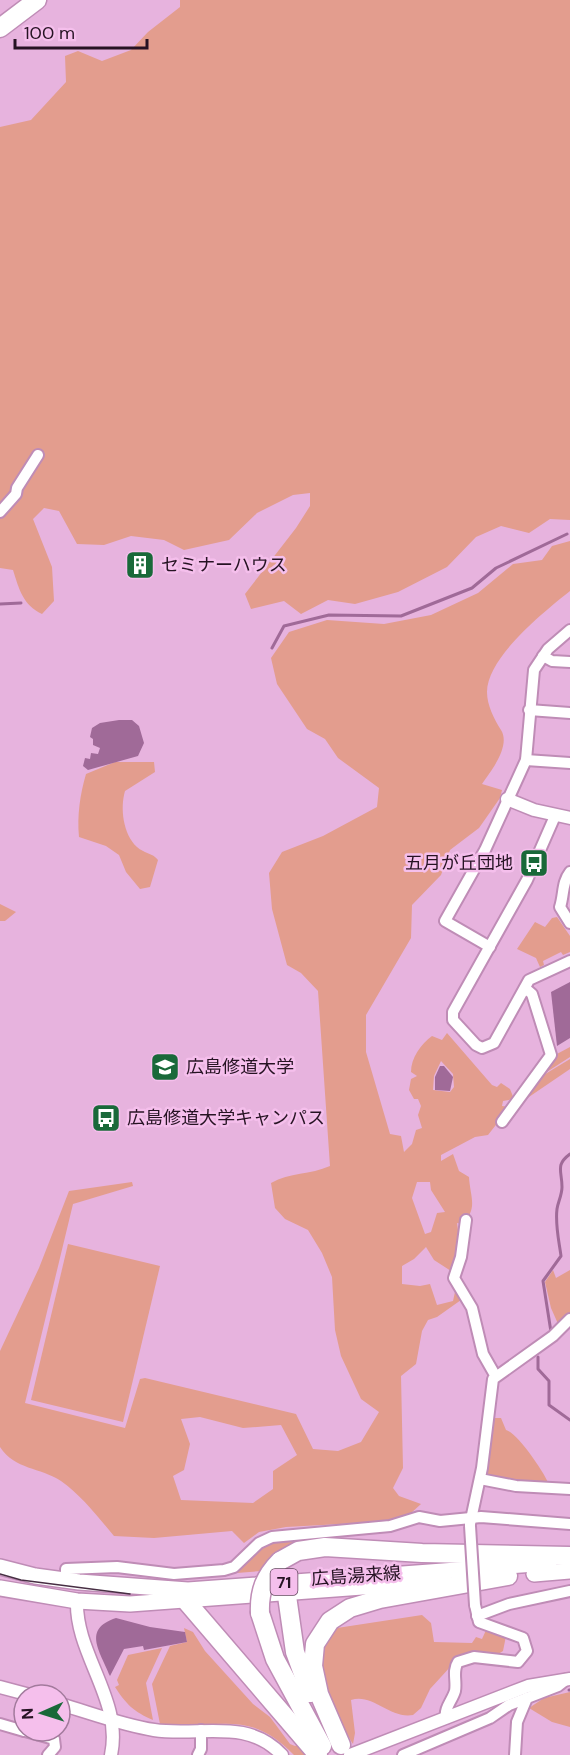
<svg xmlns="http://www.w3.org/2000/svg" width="570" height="1755" viewBox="0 0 570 1755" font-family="'DM Sans','Noto Sans JP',sans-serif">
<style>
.green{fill:#e39d8e;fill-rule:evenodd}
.water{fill:#a06a98}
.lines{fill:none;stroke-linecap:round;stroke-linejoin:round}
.stream{stroke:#a06a98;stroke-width:3}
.minor-casing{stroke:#bf8cb6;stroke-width:14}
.tertiary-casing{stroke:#bf8cb6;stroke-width:15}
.primary-casing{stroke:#bf8cb6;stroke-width:18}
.motorway-casing{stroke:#bf8cb6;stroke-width:21}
.minor{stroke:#fff;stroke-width:10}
.tertiary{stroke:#fff;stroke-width:12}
.primary{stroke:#fff;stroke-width:15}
.motorway{stroke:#fff;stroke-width:18}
.tram{stroke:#472e43;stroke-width:1.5}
.minor-bridge-casing{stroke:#bf8cb6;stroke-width:14;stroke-linecap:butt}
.motorway-bridge-casing{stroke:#bf8cb6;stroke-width:21;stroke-linecap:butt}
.minor-bridge{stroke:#fff;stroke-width:10}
.motorway-bridge{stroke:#fff;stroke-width:18}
.labels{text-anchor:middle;stroke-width:5;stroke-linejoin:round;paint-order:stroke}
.shield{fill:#f5bfec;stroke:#64475f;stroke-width:1.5}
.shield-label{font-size:16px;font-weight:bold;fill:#261323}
.poi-label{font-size:18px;fill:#261323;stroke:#f5bfec;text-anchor:start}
.street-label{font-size:18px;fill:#261323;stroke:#f5bfec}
</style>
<rect width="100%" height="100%" fill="#e7b3de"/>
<g class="green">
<path d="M180 0H570V520L550 519 529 533 501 526 476 537 447 567 398 592 355 604 328 600 301 614 284 601 251 609 245 594 296 528 310 506V493L293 495 257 513 229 540 184 550 164 540 131 536 104 545 77 544 59 511 44 508 33 519 52 567 54 601 42 614C23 605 19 589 13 570L0 568V127L31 120 66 82 65 56 78 51 102 61 131 50 148 32 180 7Z"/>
<path d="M570 541V591C545 611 487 657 487 692 487 705 494 719 501 730 511 746 491 771 482 784L502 790 500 798 479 828 450 850 441 875 412 905 411 938 366 1015V1052L390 1134 401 1136 404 1152 412 1144 416 1130 422 1128 418 1115 421 1106 418 1099H414L409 1090 411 1079 417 1076 411 1072C411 1058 421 1044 432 1036L442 1040 447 1033 492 1085 497 1087 501 1083 510 1089 514 1099 503 1101 502 1106 510 1107 488 1135 475 1137 441 1155V1161L453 1154 459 1171 469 1177C470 1197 479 1210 461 1224L457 1223 460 1244 451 1271 434 1260 426 1247 414 1259 402 1266V1284L420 1286 430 1284 437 1305 453 1301 455 1292 461 1300 437 1317 428 1320 422 1331 416 1364 401 1376 403 1468 393 1488 399 1496 421 1504 410 1514 395 1521 286 1527 259 1532 244 1543 232 1531 154 1538 114 1536C98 1517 82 1496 61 1481 40 1467 15 1470 0 1447V1351L39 1268 69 1191 132 1182 133 1186 73 1204 25 1403 125 1428 140 1379 145 1378 296 1414 313 1449 338 1451 361 1442 379 1412 361 1399 341 1356 335 1330 332 1277 322 1253 308 1230 285 1219 275 1208 271 1183C290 1172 310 1175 330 1166L318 991 301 973 287 965 272 909 269 873 282 852 323 836 377 807 379 788 338 758 325 739 307 729 277 684 271 658 289 632 327 620 384 624 431 615 478 593 513 564 542 560 552 546ZM441 1061 453 1074 454 1087 450 1092 433 1090 434 1076ZM417 1182H430L431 1190 445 1212 437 1213 431 1232 425 1234 412 1198ZM200 1417 243 1428 281 1425 297 1455 273 1471V1489L253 1503 181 1500 173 1476 184 1470 190 1444 181 1419Z"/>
<path d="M115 762H154L155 772 125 791C120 808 123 834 137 847 143 853 153 853 158 860L150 887 140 889 126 872 119 855 106 846 79 837C77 815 80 795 86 774Z"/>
<path d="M0 904 16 912 5 921H0Z"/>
<path d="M557 917 570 936V952L563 955 561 952 543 961 544 965 540 967 536 958 517 949 535 922 545 927 552 918Z"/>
<path d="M570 1047V1057L539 1077 555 1055Z"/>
<path d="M570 1059V1069L523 1101 537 1079Z"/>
<path d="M68 1244 160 1266 123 1422 31 1400Z"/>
<path d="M553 1270 556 1278 570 1270V1313L559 1326 551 1308 545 1282Z"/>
<path d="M493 1418H501L506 1430C517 1432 547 1476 549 1485L486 1476Z"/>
<path d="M290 1538 320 1539 261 1571 224 1574 267 1543Z"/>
<path d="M422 1615 431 1623 434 1642 472 1643 476 1637 482 1639 487 1628 506 1636 503 1651 495 1656 462 1654 430 1689 421 1708 413 1715C389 1719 373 1693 351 1700L355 1733 353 1744C336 1715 303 1656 337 1628Z"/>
<path d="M184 1628 193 1632 205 1651 253 1704 270 1717 290 1744 295 1746 300 1744 309 1755H294C247 1706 217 1731 160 1724L152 1684 170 1646 187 1642Z"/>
<path d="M162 1648 146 1683 153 1720C134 1712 126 1704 115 1687L119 1685 117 1680 128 1655Z"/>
<path d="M570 1692V1727L552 1722 529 1708 544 1698Z"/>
</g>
<g class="water">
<path d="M119 720H132L139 726 144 743 138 756 88 770 83 766 85 758 90 759 91 753 98 754 100 748 93 745V739L90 737 92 728 100 723Z"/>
<path d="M570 982V1038L557 1046 551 992Z"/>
<path d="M440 1066H444L453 1077 450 1091 435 1090V1077Z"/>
<path d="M116 1618 150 1627 185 1632 187 1642 144 1650 143 1646 124 1649 110 1676C100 1651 82 1629 116 1618Z"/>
</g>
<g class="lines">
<g class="stream">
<path d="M0 604 21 603"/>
<path d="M272 648 284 626 329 615 401 616 472 588 496 568 567 534"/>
<path d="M551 1332 543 1281 561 1256C559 1241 555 1225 557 1209 558 1202 562 1195 562 1187 562 1171 555 1165 570 1154"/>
<path d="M538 1357V1369L549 1381V1405L570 1420"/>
<path d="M569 1690H570"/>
</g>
<g class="minor-casing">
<g id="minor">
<path d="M0 512 16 494 17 488 38 455"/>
<path d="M543 656 552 661 570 662"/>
<path d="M529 710 570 713"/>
<path d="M526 760 570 763"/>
<path d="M555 816 527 880 453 1012V1020L476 1045 482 1048 494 1043 529 980 570 961"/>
<path d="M570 872C562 882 564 895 560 907L570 923"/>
<path d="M490 947 445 921 485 850 526 760 534 670 548 649 570 630"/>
<path d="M502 1122 551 1055 532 994 525 988"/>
<path d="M466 1220 461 1257 454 1278 472 1308 483 1354 495 1375"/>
<path d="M480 1479 516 1486 570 1489"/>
<path d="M470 1524 482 1468 493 1379 553 1336 570 1319"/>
<path d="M66 1581V1569L117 1567 174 1574 224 1570 234 1567 259 1543 272 1537 390 1526 419 1517 440 1521 481 1517 570 1524"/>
<path d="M477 1616 509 1604 570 1591"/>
<path d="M446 1718C444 1708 452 1701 455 1691 457 1681 452 1671 458 1662L474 1657 518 1662 527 1651 523 1638 479 1622 475 1605"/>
<path d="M0 1724 24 1731"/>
<path d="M25 1731 54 1739 55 1747 48 1755"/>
<path d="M198 1755 201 1749V1730"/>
<path d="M403 1755 490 1718 509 1705 527 1698"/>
<path d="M515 1755 517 1722 527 1698 558 1686 567 1679"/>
</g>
</g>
<g class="tertiary-casing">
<g id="tertiary">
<path d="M507 799 534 810 570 818"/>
<path d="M77 1601C75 1654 123 1700 111 1755"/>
<path d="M0 1687 30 1695"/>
<path d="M60 1704C91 1713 122 1725 154 1730 199 1737 247 1717 282 1755"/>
<path d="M350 1755 528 1686 570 1679"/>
</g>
</g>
<g class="primary-casing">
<g id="primary">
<path d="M0 1567 35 1576 79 1582 188 1590 549 1563"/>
<path d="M534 1574 570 1571"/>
<path d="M0 1588 77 1601 130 1604 444 1581"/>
</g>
</g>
<g class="motorway-casing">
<g id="motorway">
<path d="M0 28 37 0"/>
<path d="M280 1561 298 1551 325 1547 422 1553 570 1556"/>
<path d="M285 1582 295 1652 310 1693"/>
<path d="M186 1601 318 1755"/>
<path d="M260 1613 275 1659 322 1746"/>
<path d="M341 1745 319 1694 313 1666 315 1644 330 1621 350 1608 380 1599 508 1576"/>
</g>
</g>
<use href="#minor" class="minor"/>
<use href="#tertiary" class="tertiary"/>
<use href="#primary" class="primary"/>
<use href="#motorway" class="motorway"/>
<path class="tram" d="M0 1574 21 1580 130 1594"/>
<g class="minor-bridge-casing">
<path id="minor-bridge" d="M470 1526 475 1605"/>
</g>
<g class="motorway-bridge-casing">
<path id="motorway-bridge" d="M260 1613C259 1591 265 1576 280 1561"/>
</g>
<use href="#minor-bridge" class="minor-bridge"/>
<use href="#motorway-bridge" class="motorway-bridge"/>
</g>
<defs>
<g id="building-square" transform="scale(1.5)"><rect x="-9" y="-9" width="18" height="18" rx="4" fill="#196939" stroke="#f5bfec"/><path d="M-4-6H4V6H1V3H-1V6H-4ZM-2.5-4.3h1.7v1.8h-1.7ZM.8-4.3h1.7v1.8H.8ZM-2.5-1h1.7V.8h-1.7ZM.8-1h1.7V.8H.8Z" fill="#fff"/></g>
<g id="bus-square" transform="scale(1.5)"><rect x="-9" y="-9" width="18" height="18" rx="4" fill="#196939" stroke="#f5bfec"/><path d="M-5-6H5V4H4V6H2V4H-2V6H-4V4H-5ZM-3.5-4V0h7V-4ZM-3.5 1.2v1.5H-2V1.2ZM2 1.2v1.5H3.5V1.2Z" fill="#fff"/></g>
<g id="university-square" transform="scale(1.5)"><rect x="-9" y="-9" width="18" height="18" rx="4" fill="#196939" stroke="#f5bfec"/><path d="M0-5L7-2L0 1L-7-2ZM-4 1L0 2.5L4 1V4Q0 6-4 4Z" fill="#fff"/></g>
</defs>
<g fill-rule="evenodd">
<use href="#building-square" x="140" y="565"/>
<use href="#bus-square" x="534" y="863"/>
<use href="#university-square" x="165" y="1067"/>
<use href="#bus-square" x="106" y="1118"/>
</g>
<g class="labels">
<rect class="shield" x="270.5" y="1569" width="27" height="26" rx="4.5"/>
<g class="shield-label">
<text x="284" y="1588">71</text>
</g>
<g class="poi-label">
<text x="161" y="571">セミナーハウス</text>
<text x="513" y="869" text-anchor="end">五月が丘団地</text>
<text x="186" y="1073">広島修道大学</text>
<text x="127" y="1124">広島修道大学キャンパス</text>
</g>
<g class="street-label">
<text transform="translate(356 1576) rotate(-4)" y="6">広島湯来線</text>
</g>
</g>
<g transform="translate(42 1713) rotate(267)"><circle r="28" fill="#f5bfec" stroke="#a27a9c" stroke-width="1.5"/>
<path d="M0-4.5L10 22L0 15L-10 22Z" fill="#196939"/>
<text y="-9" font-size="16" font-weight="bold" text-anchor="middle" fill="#261323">N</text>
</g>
<path d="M15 39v9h132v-9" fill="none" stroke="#261323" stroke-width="3"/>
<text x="24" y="39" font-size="18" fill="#261323" stroke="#f5bfec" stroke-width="4.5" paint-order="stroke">100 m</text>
</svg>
